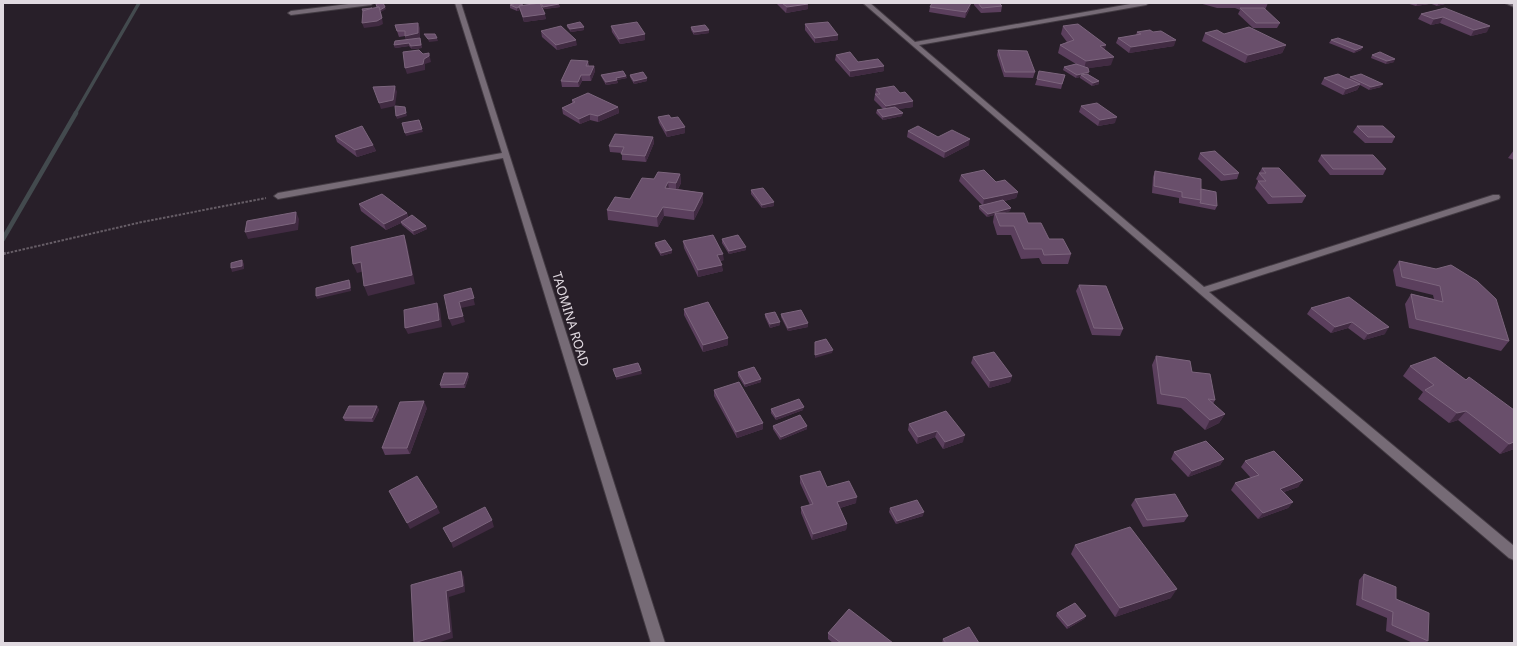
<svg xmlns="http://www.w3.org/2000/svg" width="1517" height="646" viewBox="0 0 1517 646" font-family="'Noto Sans',sans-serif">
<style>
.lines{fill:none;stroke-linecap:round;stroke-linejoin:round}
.stream-far1{stroke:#434a4e;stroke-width:3.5}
.stream{stroke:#434a4e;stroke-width:4.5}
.minor-casing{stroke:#433b43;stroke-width:2}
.path-far1{stroke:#665d66;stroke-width:2;stroke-dasharray:2.5 1.5;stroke-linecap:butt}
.path{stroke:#665d66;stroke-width:2.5;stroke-dasharray:3 2;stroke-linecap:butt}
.minor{fill:#766b76;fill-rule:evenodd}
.wall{fill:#5b3f5d}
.shaded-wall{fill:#412b42}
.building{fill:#694f6b;stroke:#7c657d}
.labels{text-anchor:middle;stroke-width:3;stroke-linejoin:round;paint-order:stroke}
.street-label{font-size:13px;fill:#e0d9e0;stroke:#281f29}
</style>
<rect width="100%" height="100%" fill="#281f29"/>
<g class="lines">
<path class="stream-far1" d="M75 114 139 3"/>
<path class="stream" d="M3 239 76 113"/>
<g class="minor-casing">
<g id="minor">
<path d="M357 3H374L371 5 291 15 288 13 291 11Z"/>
<path d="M455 3H461L665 643H651L503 158 278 199 274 196 278 193 502 153Z"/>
<path d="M863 3H870L915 42 1136 3H1149L1146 5 919 45 1204 287 1493 195H1499L1500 197 1499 199 1209 292 1514 546V560L1509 558 1199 293Z"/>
<path d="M1505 3H1514V7Z"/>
</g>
</g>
<path class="path-far1" d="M3 254 142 222 266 198"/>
<path class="path" d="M3 254 6 253"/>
<use href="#minor" class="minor"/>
</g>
<g class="wall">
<path d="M538 3H558L560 7 544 9 541 5 546 19 524 22 520 10 517 11 510 8V5H523Z"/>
<path d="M776 3H807L808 9 786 13Z"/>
<path d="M974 3H999L1002 6 1001 12 981 13 974 5Z"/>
<path d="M1199 3H1268L1265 10 1280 23 1277 28H1253L1238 14 1240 10 1235 8H1217Z"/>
<path d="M1406 3H1449L1437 6 1429 3V4L1416 6Z"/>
<path d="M930 7 970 8 965 18 929 12Z"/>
<path d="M1445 8 1487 32 1471 36 1440 23 1431 25 1418 19 1421 14Z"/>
<path d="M805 24 838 35V40L815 43 805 30Z"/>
<path d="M395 25 420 28V38L422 48 412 49 409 46 395 48 394 45 406 40 405 36 399 37Z"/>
<path d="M567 25 584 30 571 32 567 27Z"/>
<path d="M611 26 645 34V40L620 44 612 32Z"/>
<path d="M1063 26 1105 50 1111 65 1088 68 1089 72 1088 74 1099 81V84L1092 86 1080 78V77L1076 78 1063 70 1064 67 1076 64 1058 53 1060 45 1067 42 1061 34Z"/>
<path d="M691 27 709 33 694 35 691 30Z"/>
<path d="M541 31 577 45 557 50 542 37Z"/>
<path d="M1137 32 1174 46 1129 53 1116 43 1118 38 1136 35Z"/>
<path d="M1205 33 1224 34 1286 45 1282 53 1245 63 1202 41Z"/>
<path d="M1331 40 1363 47 1361 50 1354 53 1329 43Z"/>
<path d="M998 50 1035 72 1033 78 1004 77 997 55Z"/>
<path d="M836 55 858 62 884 66V71L850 77 835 60Z"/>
<path d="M1372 55 1394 62 1386 64 1371 58Z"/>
<path d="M588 61 589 66H594L595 71 591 81H582L579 87H562L561 81Z"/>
<path d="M601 75 626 76 627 78 617 80 618 83 606 85 602 78Z"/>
<path d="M630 75 647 78V81L634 84 630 77Z"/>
<path d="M1065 75 1061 89 1035 85 1037 79Z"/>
<path d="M1350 77 1381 87 1369 90 1360 85 1357 90 1343 95 1321 84 1324 78 1349 79Z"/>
<path d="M876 89 900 93 913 101V107L898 109 902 116 883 120 876 113 877 110 883 109 874 100Z"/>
<path d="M572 100 618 107 619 113 598 122 590 120 580 124 563 114 562 108 572 103Z"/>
<path d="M1081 106 1115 123 1098 126 1079 112Z"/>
<path d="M658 117 671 118 685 127V133L667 137 659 123Z"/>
<path d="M1357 126 1395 137 1392 143H1365L1353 132Z"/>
<path d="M908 131 938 137 969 145 944 158 907 137Z"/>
<path d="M335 136 373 145 376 151 357 157 337 142Z"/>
<path d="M653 137 654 143 646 162 622 160V153L610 152 609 146Z"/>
<path d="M1514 150V160L1508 158Z"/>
<path d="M1200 153 1239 173 1237 179 1221 181 1198 159Z"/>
<path d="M1321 155 1386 169 1383 175H1330L1318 161Z"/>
<path d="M1262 168 1306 196 1302 203 1268 204 1255 188 1258 181 1256 179Z"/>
<path d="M1155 171 1201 189 1217 206 1215 210 1179 203V198L1152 193 1153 177Z"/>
<path d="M680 174 681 183 678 189 703 193V202L694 220 664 216 658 227 608 220 607 210 630 199 654 179Z"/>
<path d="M961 175 996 182 1018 192 1016 198 1004 201 1010 211 1003 213 1028 223 1049 239 1071 254 1068 264H1042L1039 258 1021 259 1011 235H997L993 222 994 215 987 217 979 209V206L982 205 959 181Z"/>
<path d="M751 190 774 206 762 208 751 194Z"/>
<path d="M359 204 407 213 408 217 426 226 427 229 414 235 402 225 401 223 386 230 361 211Z"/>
<path d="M722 239 746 250 729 254 722 243Z"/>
<path d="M683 241 724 260 720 261 723 271 698 277 684 248Z"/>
<path d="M655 243 672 250V253L661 256 655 246Z"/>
<path d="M1399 261 1436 269 1509 341 1501 351 1409 328 1405 304 1411 294 1434 299 1433 295 1396 286 1393 270Z"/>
<path d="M1079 285 1123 329 1120 336 1092 335 1076 291Z"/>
<path d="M1349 297 1385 334 1364 340 1348 328 1331 333 1307 314 1311 308Z"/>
<path d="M684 309 728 345 703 352 684 315Z"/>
<path d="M765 314 780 325 770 328 765 317Z"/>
<path d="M781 314 808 323V327L788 331 781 317Z"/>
<path d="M1156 356 1192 372 1215 400 1213 404 1225 414 1219 423 1205 430 1181 408 1157 404 1152 365Z"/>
<path d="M973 357 1012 376 1010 382 989 388 971 363Z"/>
<path d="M1410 366 1466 380 1514 410V449L1500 454 1458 420 1449 423 1418 399 1423 392 1403 376Z"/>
<path d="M738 372 761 382 745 387 738 376Z"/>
<path d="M469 376 465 388H441L440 385Z"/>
<path d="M714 390 763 423V429L737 438 714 396Z"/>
<path d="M377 406 379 410 373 422 345 421 343 418Z"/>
<path d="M427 408 410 454 385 455 382 448Z"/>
<path d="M771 409 803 410 776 420 771 413Z"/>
<path d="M946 411 963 442 943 449 935 437 917 444 908 430 909 424Z"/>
<path d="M773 426H807V429L780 440 773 429Z"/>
<path d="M1174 452 1224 459 1220 465 1188 477 1171 459Z"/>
<path d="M1245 461 1303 480 1298 487 1284 492 1293 502 1288 508 1258 519 1231 490 1235 483 1251 478 1241 467Z"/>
<path d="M800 476 827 487 856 503 840 508 847 524 846 530 812 540 801 513V507L810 505 800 483Z"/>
<path d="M1135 499 1188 516 1184 522 1143 527 1131 505Z"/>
<path d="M890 508 923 516 896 524 889 512Z"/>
<path d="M1075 545 1171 598 1115 617 1071 554Z"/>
<path d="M1364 574 1396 599 1428 641 1425 643H1413L1386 631 1387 618 1356 605 1359 580Z"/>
<path d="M1057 613 1086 616 1084 619 1067 629 1056 616Z"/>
<path d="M828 633 893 643H833L828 639Z"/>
<path d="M943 639 979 643H942Z"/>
</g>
<g class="shaded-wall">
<path d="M971 3 970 8 965 18 966 12Z"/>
<path d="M1418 3H1429V4L1416 6Z"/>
<path d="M1439 3H1449L1437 6Z"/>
<path d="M559 4 560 7 544 9 543 7Z"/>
<path d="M808 4V9L786 13 787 7Z"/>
<path d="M379 7H385L386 9 381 12 383 24 379 26 364 28 362 23Z"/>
<path d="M519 7 520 10 517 11V8Z"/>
<path d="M545 14 546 19 524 22 523 17Z"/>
<path d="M1443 17 1440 23 1431 25 1434 19Z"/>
<path d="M418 23 420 28V39L407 41 405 36Z"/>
<path d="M1490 26 1487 32 1471 36 1474 30Z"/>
<path d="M584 27V30L571 32 570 29Z"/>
<path d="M709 30V33L694 35V32Z"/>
<path d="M645 34V40L620 44 619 39Z"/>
<path d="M838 35V40L815 43V38Z"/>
<path d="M420 38 422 48 412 49 411 46Z"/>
<path d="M437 38 438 41 429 42 428 39Z"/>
<path d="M576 40 577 45 557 50 556 45Z"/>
<path d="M1176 40 1174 46 1129 53 1131 47Z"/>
<path d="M409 43V46L395 48 394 45Z"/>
<path d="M1106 45 1104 53 1100 46Z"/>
<path d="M1286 45 1282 53 1245 63 1248 55Z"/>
<path d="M1363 47 1361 50 1354 53 1356 50Z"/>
<path d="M429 53 431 62 425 64V70L407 74 405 68 424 59Z"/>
<path d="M1114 57 1111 65 1084 69 1086 61Z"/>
<path d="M1395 59 1394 62 1386 64 1387 61Z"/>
<path d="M594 66 595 71 591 81 590 75Z"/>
<path d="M884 66V71L850 77V71Z"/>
<path d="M1089 72 1088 75H1081L1080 77 1076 78 1077 75Z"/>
<path d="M581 75 582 81 579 87 578 82Z"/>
<path d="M626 76 627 78 617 80 618 83 606 85V82L616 78Z"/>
<path d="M647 78V81L634 84V81Z"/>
<path d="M1099 81V84L1092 86 1093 83Z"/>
<path d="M1360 84 1357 90 1343 95 1346 89Z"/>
<path d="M1383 84 1381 87 1369 90 1371 87Z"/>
<path d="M395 86 397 92 395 106 381 109 379 103Z"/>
<path d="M913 101V107L885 111 886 106Z"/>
<path d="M405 107 407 116 397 119 396 116Z"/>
<path d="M618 107 619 113 598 122V116Z"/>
<path d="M903 113 902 116 883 120V117Z"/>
<path d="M590 114V120L580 124 579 119Z"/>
<path d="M1117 117 1115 123 1098 126 1100 120Z"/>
<path d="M685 127V133L667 137 666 131Z"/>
<path d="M422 129 423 132 406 136 405 133Z"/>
<path d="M653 137 654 143 646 162 645 156Z"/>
<path d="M970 139 969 145 944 158 945 152Z"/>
<path d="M373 145 376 151 357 157 355 150Z"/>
<path d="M680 174 681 183 676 192V183Z"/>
<path d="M668 182 669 191 665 188Z"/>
<path d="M1018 192 1016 198 983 206 984 199Z"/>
<path d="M703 193V202L694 220V211Z"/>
<path d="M774 202V206L762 208V205Z"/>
<path d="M663 207 664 216 658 227 657 217Z"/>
<path d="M1011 208 1010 211 996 215 995 213 994 215 987 217 988 214Z"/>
<path d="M296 212 299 219 298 230 248 239 245 232Z"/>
<path d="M407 213 409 219 401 222V223L386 230 384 224Z"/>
<path d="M426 226 427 229 414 235 413 231Z"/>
<path d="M404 235 407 244 415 284 368 296 364 286Z"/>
<path d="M746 247V250L729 254V251Z"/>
<path d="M672 250V253L661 256V253Z"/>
<path d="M723 254 724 260 717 261V255Z"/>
<path d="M242 260 244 264V269L232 272 231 268Z"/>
<path d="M361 262 365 271 357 273 353 264Z"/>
<path d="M722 265 723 271 698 277V270Z"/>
<path d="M349 280 351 284V291L317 299 316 296Z"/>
<path d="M471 288 475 305 461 308 465 322 452 326 449 319 459 302Z"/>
<path d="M437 303 440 309 442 327 408 334 405 328Z"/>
<path d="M780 322V325L770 328V324Z"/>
<path d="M1352 322 1348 328 1331 333 1335 327Z"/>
<path d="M808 323V327L788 331V328Z"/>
<path d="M1389 327 1385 334 1364 340 1368 334Z"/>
<path d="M728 338V345L703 352V345Z"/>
<path d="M833 350 832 353 815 358V355Z"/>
<path d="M641 370 642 374 616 380V377Z"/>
<path d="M468 373 469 376 465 388 464 384Z"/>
<path d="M1012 376 1010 382 989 388 990 381Z"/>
<path d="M761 379V382L745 387V384Z"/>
<path d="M424 401 427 408 410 454 407 448Z"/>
<path d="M377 406 379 410 373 422 372 418Z"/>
<path d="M804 407 803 410 776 420V417Z"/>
<path d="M1466 411 1458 420 1449 423 1457 413Z"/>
<path d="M1225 414 1219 423 1205 430 1210 420Z"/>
<path d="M763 423V429L737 438 736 432Z"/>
<path d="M807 426V429L780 440 781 437Z"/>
<path d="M937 431 935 437 917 444 918 437Z"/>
<path d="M965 435 963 442 943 449 945 442Z"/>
<path d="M1514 442V449L1500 454 1509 444Z"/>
<path d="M1224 459 1220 465 1188 477 1192 471Z"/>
<path d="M1303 480 1298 487 1275 495 1280 489Z"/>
<path d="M857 497 856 503 836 509 837 502Z"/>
<path d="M1293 502 1288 508 1258 519 1263 513Z"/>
<path d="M437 507 440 513 410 529 407 523Z"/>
<path d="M924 512 923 516 896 524 897 521Z"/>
<path d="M492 520 494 527 453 548 451 542Z"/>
<path d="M847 524 846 530 812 540 813 534Z"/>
<path d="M461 571 464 577 465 592 449 597 453 638 437 643H414L446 591Z"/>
<path d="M1177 589 1171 598 1115 617 1120 608Z"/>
<path d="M1086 616 1084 619 1067 629 1068 626Z"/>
</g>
<g class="building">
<path d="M383 3 385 7 380 10 379 7H377L376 4Z"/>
<path d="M516 3H518L523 5 519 6V7L517 8 510 5Z"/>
<path d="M540 3 545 14 523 17 519 6Z"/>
<path d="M541 3H558L559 4 543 7Z"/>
<path d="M782 3H807L808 4 787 7Z"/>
<path d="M932 3H971L966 12 930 7Z"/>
<path d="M978 3H999L1002 6 982 8Z"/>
<path d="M379 7 382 18 377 21 362 23 363 10Z"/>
<path d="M372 8 363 11 362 9Z"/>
<path d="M1240 8H1264L1280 23H1256Z"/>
<path d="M1445 8 1490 26 1474 30 1443 17 1434 19 1421 14Z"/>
<path d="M580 22 584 27 570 29 567 25Z"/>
<path d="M637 22 645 34 619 39 611 26Z"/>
<path d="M828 22 838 35 815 38 805 24Z"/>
<path d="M418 23V33L405 36V31H397L395 25Z"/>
<path d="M1078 24 1106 45 1100 46 1114 57 1086 61 1060 45 1074 40 1063 26Z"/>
<path d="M705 25 709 30 694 32 691 27Z"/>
<path d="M561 26 576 40 556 45 541 31Z"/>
<path d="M1249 27 1286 45 1248 55 1205 33 1217 30 1224 34Z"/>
<path d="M1150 30 1153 32 1161 31 1176 40 1131 47 1118 38 1141 34 1137 32Z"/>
<path d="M424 34H435L437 38 428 39Z"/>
<path d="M420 38 421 45 411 46 409 43 394 45 395 41Z"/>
<path d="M1338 38 1363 47 1356 50 1331 40Z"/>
<path d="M419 50 423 54 429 53V56L424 59 423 64 405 68 403 52Z"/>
<path d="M998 50 1027 51 1035 72H1005Z"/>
<path d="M850 52 858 62 878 59 884 66 850 71 836 55Z"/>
<path d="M1380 52 1395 59 1387 61 1372 55Z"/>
<path d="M571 60 588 61 586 66H594L590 75H581L578 82 561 81Z"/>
<path d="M1076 64 1088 68 1089 72 1077 75 1064 67Z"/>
<path d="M623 71 626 76 616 78 617 80 606 82 601 75Z"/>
<path d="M1039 71 1065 75 1062 84 1037 79Z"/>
<path d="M643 72 647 78 634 81 630 75Z"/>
<path d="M1087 74 1099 81 1093 83 1081 75Z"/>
<path d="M1338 74 1360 84 1346 89 1324 78Z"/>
<path d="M1361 74 1383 84 1371 87 1350 77Z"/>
<path d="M395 86 393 100 379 103 373 87Z"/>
<path d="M894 86 900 93 905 92 913 101 886 106 875 94H880L876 89Z"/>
<path d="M588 93 618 107 598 116 590 114 579 119 562 108 575 102 572 100Z"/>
<path d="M1097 103 1117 117 1100 120 1081 106Z"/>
<path d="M395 106 405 107 406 113 396 116Z"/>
<path d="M895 107 903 113 883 117 877 110Z"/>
<path d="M669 115 671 118 678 117 685 127 666 131 658 117Z"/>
<path d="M419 120 422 129 405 133 402 123Z"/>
<path d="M362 126 373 145 355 150 335 136Z"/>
<path d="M918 126 938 137 952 130 970 139 945 152 908 131Z"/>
<path d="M1357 126H1383L1395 137H1368Z"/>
<path d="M615 134 653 137 645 156 621 154 624 147 609 146Z"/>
<path d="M1215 151 1239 173 1224 175 1200 153Z"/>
<path d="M1321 155H1373L1386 169H1333Z"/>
<path d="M1262 168H1279L1306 196 1272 197 1258 181H1266L1259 173H1266Z"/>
<path d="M984 170 996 182 1005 180 1018 192 984 199 961 175Z"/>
<path d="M1155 171 1201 179V200L1182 197V192L1154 186Z"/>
<path d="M658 172 680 174 676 183 668 182 665 188 703 193 694 211 663 207 657 217 607 210 615 197 630 199 642 178 654 179Z"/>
<path d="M763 188 774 202 762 205 751 190Z"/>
<path d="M1201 189 1216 192 1217 206 1200 203 1201 200Z"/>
<path d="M382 194 407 213 384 224 359 204Z"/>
<path d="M1003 200 1011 208 988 214 979 206Z"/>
<path d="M296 212 295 223 245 232 247 221Z"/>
<path d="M995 213H1024L1028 223H1041L1049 239H1063L1071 254 1044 255 1042 249H1024L1014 226H1000Z"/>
<path d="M412 215 426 226 413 231 401 222Z"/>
<path d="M404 235 412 275 364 286 361 262 353 264 351 247Z"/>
<path d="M713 235 723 254 717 255 722 265 698 270 683 241Z"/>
<path d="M738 235 746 247 729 251 722 239Z"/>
<path d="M665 240 672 250 661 253 655 243Z"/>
<path d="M242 260V266L231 268V263Z"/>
<path d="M1399 261 1436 269 1451 265 1477 281 1496 299 1509 341 1416 319 1411 294 1443 302 1440 286 1402 277Z"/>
<path d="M349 280 350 288 316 296V288Z"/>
<path d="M1079 285 1106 286 1123 329 1094 328Z"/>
<path d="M471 288 474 298 459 302 463 316 449 319 444 295Z"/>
<path d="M1349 297 1389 327 1368 334 1352 322 1335 327 1311 308Z"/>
<path d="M708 302 728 338 703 345 684 309Z"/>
<path d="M437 303 439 320 405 328 404 310Z"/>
<path d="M801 310 808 323 788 328 781 314Z"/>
<path d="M775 312 780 322 770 324 765 314Z"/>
<path d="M826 339 833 350 815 355V342Z"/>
<path d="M994 352 1012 376 990 381 973 357Z"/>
<path d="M1156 356 1190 361 1192 372 1210 374 1215 400 1208 399 1225 414 1210 420 1186 398 1161 394Z"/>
<path d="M1435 357 1466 380 1469 377 1514 410V442L1509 444 1466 411 1457 413 1425 390 1434 385 1410 366Z"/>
<path d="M638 363 641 370 616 377 613 369Z"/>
<path d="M754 367 761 379 745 384 738 372Z"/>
<path d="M444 373H468L464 384 440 385Z"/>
<path d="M739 382 763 423 736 432 714 390Z"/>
<path d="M799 399 804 407 776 417 771 409Z"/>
<path d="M424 401 407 448H382L400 402Z"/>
<path d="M349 406H377L372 418H343Z"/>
<path d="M946 411 965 435 945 442 937 431 918 437 909 424Z"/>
<path d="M800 415 807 426 781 437 773 426Z"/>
<path d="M1206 441 1224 459 1192 471 1174 452Z"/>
<path d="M1274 451 1303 480 1280 489 1293 502 1263 513 1235 483 1259 475 1245 461Z"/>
<path d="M820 471 827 487 849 481 857 497 837 502 847 524 813 534 801 507 813 504 800 476Z"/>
<path d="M417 476 437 507 407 523 389 491Z"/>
<path d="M1175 494 1188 516 1147 520 1135 499Z"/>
<path d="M917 500 924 512 897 521 890 508Z"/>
<path d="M485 507 492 520 451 542 443 528Z"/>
<path d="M1130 527 1177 589 1120 608 1075 545Z"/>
<path d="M461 571 463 586 446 591 450 632 414 643 411 585Z"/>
<path d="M1364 574 1396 587V599L1429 613 1428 641 1392 625 1393 612 1362 599Z"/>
<path d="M1075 603 1086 616 1068 626 1057 613Z"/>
<path d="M849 609 893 643H841L828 633Z"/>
<path d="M969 627 979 643H946L943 639Z"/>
</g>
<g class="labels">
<g class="street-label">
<text transform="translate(571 319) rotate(73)" y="5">TAOMINA ROAD</text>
</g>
</g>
<rect width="1517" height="646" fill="none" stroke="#e0d9e0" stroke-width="8"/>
</svg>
